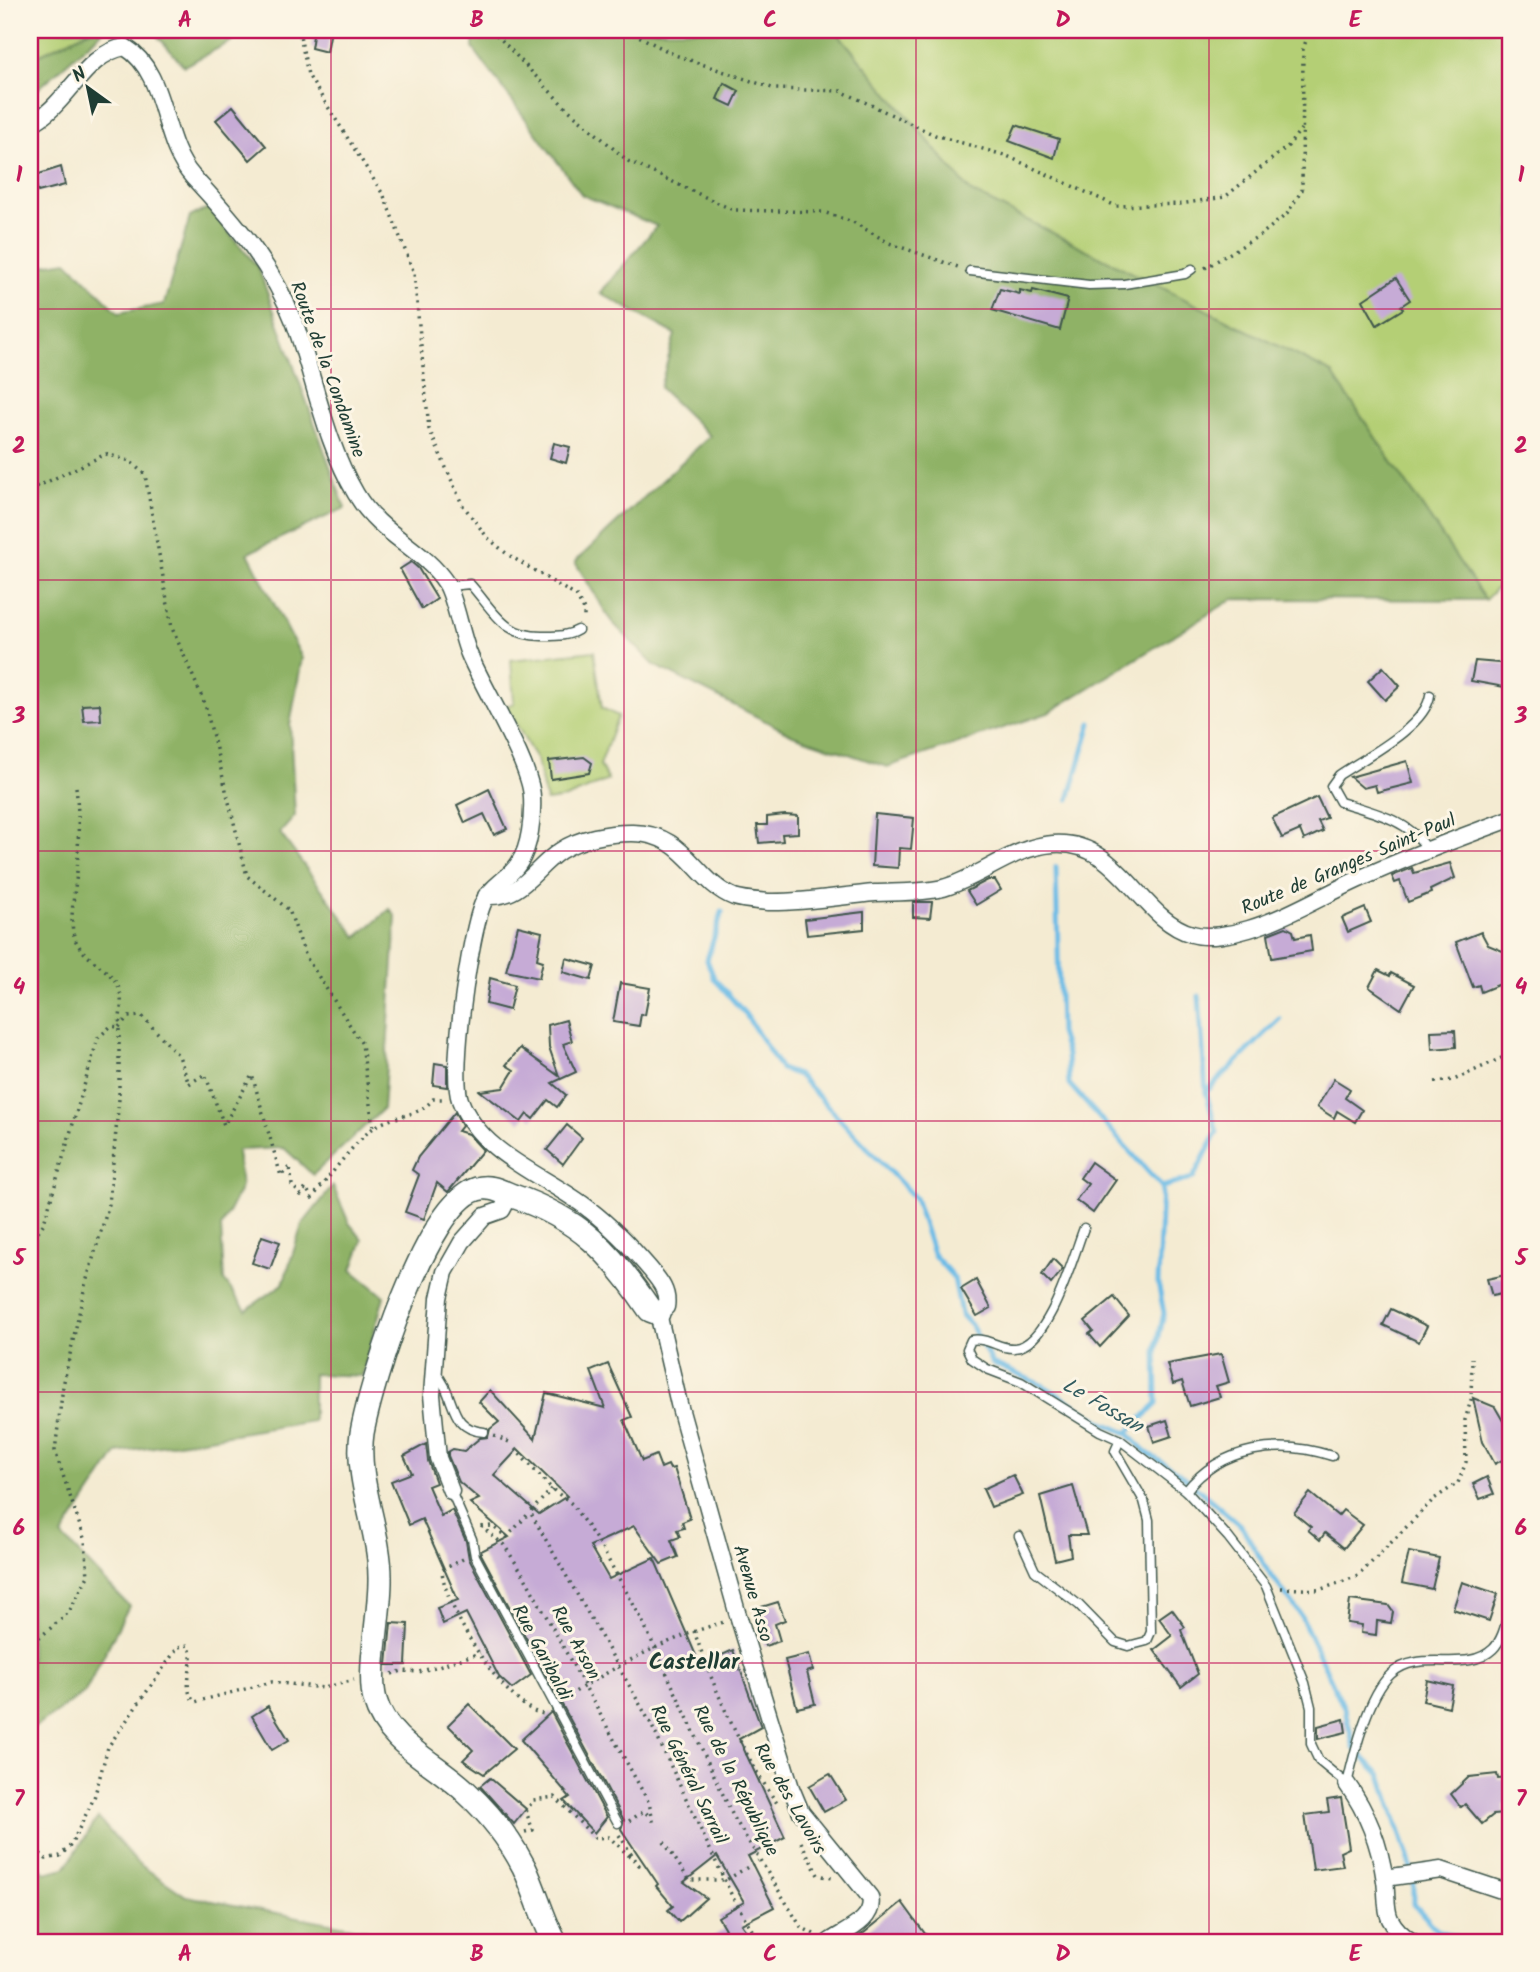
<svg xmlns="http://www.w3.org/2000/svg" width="1540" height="1972" viewBox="0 0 1540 1972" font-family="Kalam,sans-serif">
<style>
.green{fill:#b4cf75;stroke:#6a8654;stroke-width:2}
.forest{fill:#8fb266;stroke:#57784d;stroke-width:2}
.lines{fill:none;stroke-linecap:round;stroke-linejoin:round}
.stream{stroke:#6bbbe6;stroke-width:5}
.building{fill:#c6abd6;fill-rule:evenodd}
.lane-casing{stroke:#3f574c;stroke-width:11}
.street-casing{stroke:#3f574c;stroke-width:19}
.secondary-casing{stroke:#3f574c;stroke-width:26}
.path{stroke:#3f574c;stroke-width:3.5;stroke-dasharray:2 5;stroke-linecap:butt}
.lane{stroke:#fff;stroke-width:8}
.street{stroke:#fff;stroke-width:16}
.secondary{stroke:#fff;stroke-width:23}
.grid{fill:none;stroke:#c2185b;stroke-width:2;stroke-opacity:0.55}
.labels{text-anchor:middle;stroke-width:6;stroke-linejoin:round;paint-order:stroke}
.street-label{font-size:19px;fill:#1f3d34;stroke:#fcf5e5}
.water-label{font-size:21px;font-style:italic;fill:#325c60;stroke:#fcf5e5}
.quarter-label{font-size:23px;font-weight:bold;fill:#1f3d34;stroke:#fcf5e5}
.neatline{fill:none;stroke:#c2185b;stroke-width:2.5}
.grid-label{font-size:23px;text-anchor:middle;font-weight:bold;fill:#c2185b}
</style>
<rect width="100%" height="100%" fill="#fcf5e5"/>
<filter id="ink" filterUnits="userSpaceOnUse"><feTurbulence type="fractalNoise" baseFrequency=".0143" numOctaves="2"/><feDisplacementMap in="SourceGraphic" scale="14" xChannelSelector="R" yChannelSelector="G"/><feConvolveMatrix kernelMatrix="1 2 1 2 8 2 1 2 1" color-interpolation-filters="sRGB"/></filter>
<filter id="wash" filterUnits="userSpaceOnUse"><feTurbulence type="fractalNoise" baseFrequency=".00686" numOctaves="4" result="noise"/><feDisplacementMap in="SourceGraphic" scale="28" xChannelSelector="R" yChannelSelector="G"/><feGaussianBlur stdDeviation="1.57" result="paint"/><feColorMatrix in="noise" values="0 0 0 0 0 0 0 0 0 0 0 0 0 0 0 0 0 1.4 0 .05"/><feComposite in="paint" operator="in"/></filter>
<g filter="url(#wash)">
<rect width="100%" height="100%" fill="#f4ebd2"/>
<g class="green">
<path d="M30 30H91L30 59Z"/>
<path d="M835 30H1510V574L1485 600 1332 373 971 192Z"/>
<path d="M594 651 602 708 618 716 600 765 608 780 566 798 546 801 537 761 506 706 514 703 511 660Z"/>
</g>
<g class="forest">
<path d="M91 30H104L30 96V59Z"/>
<path d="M152 30H253L184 66Z"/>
<path d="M474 30H835L971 192 1332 373 1485 600 1233 599 1048 713 887 767 793 735 654 665 611 621 575 562 710 436 660 388 675 334 600 293 657 226 582 195 473 48Z"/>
<path d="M208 208 258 267 345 508 248 553 302 658 290 725 295 816 280 833 357 937 390 909 396 917 383 1109 313 1175 284 1148 237 1150 241 1187 221 1227 224 1280 246 1310 283 1284 302 1225 333 1186 349 1223 363 1240 352 1270 384 1296 362 1376 313 1374V1421L117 1453 62 1536 129 1606 85 1692 34 1728 30 1707V267L67 261 119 313 164 304 190 217Z"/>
<path d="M98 1818 136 1862 186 1896 367 1930 373 1942H30V1856L45 1873 65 1868Z"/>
</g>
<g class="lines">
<g class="stream">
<path d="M1069 799 1091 723"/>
<path d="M1056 867 1060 1033 1067 1055 1069 1084 1162 1187 1158 1283 1164 1313 1156 1350 1157 1404 1127 1433"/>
<path d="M722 912 707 960 714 978 746 1015 781 1069 798 1075 915 1198 933 1254 954 1278 961 1314 971 1325 992 1363 1044 1386 1104 1423 1127 1433 1146 1452 1183 1476 1242 1527 1270 1574 1299 1612 1345 1710 1354 1748 1381 1775 1408 1857 1414 1879V1904L1437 1930 1470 1942"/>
<path d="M1206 1092 1280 1019"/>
<path d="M1162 1187 1193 1178 1217 1132 1206 1092 1199 996"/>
</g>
</g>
<g id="blocks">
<g class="building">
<path d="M314 30H331L327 52 311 48Z"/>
<path d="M724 83 739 91 732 106 717 99Z"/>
<path d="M233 106 266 146 250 160 216 120Z"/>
<path d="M1016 125 1059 139 1054 158 1009 141Z"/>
<path d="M61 167 65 185 38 192 33 176Z"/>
<path d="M1396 278 1410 300 1401 306 1403 309 1377 325 1363 300Z"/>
<path d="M1000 289 1020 294V290L1032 293 1033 290 1068 299 1060 330 992 310Z"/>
<path d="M554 443 570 447 566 463 550 458Z"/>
<path d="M411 562 418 568 437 599 422 609 400 569Z"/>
<path d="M1475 661 1510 664V688L1471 681Z"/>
<path d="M1383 667 1400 686 1385 700 1368 681Z"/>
<path d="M100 704 101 720 84 721 82 705Z"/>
<path d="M584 757 592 763 589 773 551 779 549 761Z"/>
<path d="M1407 761 1413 783 1377 792 1375 785 1363 788 1350 777Z"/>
<path d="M489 789 507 829 494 835 484 814 465 823 457 805Z"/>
<path d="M1317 797 1327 818 1318 821 1323 831 1304 840 1300 830 1282 838 1272 818Z"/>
<path d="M875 814 914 818 911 849 899 848 898 868 872 866Z"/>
<path d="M785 815 798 816V833L782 834 783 841 759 843 757 825H767V817Z"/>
<path d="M1450 863 1455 878 1430 890 1431 893 1408 902 1400 881 1395 883 1392 876 1412 868 1414 873Z"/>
<path d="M988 880H995L1001 890 976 905 967 891Z"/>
<path d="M913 902H932L930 918 913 917Z"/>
<path d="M1365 908 1371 922 1348 932 1342 918Z"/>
<path d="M864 912V929L807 935 805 919Z"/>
<path d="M518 926 542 932 537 959 543 961 539 978 506 971Z"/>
<path d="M1286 927 1293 931 1295 938 1310 935 1312 951 1272 958 1268 934Z"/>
<path d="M1481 932 1488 945 1510 954V980L1481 992 1479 985 1473 987 1456 942Z"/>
<path d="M566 958 595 966 591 980 563 972Z"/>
<path d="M1378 970 1390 976 1391 973 1414 985 1401 1009 1369 987Z"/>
<path d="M490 978 515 985 509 1010 486 1004Z"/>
<path d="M620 983 650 988 645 1015 641 1014 639 1026 613 1022Z"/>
<path d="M566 1020 572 1041 563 1044 576 1072 552 1083 566 1095 557 1107 548 1100 533 1119 527 1114 521 1122 480 1091 503 1088 514 1070 506 1065 520 1048 559 1076 549 1047 548 1025Z"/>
<path d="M1455 1030 1456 1047 1432 1049 1431 1031Z"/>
<path d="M435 1063 447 1065V1087L433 1085Z"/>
<path d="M1334 1079 1350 1089 1345 1098 1362 1110 1355 1122 1337 1111 1334 1118 1317 1107Z"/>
<path d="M455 1112 462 1126 458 1131 468 1134 483 1150 448 1192 437 1183 424 1219 405 1212 419 1175 412 1170 418 1157Z"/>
<path d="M567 1125 582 1138 563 1164 547 1150Z"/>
<path d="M1091 1162 1116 1180 1093 1213 1076 1200 1088 1184 1080 1178Z"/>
<path d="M262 1236 280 1242 270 1269 252 1263Z"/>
<path d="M1053 1259 1063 1269 1051 1284 1042 1275Z"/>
<path d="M1510 1274V1292L1492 1296 1487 1279Z"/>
<path d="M976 1280 991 1308 977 1316 961 1289Z"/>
<path d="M1114 1297 1129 1316 1100 1347 1089 1334 1093 1331 1085 1321Z"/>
<path d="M1391 1309 1427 1326 1419 1342 1383 1325Z"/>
<path d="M1221 1354 1229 1382 1216 1386 1220 1397 1190 1406 1182 1381 1173 1384 1167 1364Z"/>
<path d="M608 1364 632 1417 624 1420 642 1461 656 1455 661 1468 668 1465 670 1469 674 1468 690 1519 682 1522 684 1528 677 1530 680 1537 671 1540 678 1557 661 1564 634 1526 590 1546 609 1579 654 1558 700 1665 733 1650 739 1666 761 1727 739 1739 785 1837 748 1856 774 1907 741 1924 754 1942H705L725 1929 718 1917 744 1902 717 1856 684 1882 706 1898 679 1922 668 1910 673 1906 656 1886 658 1884 621 1829 624 1820 481 1554V1551L509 1537 470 1503 479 1499 459 1482 448 1456V1452L453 1449 464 1451 480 1438 488 1437 490 1429 499 1422 479 1402 490 1390 535 1439 546 1393 605 1408 591 1371ZM518 1449 567 1496 539 1514 494 1475Z"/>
<path d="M1473 1398 1495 1407 1510 1433V1456L1495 1464 1483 1442Z"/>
<path d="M1167 1420 1172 1436 1154 1442 1149 1426Z"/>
<path d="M426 1444 428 1461 436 1483 428 1486 441 1516 452 1510 466 1541 469 1559 531 1675 512 1689 499 1677 466 1613 443 1624 437 1608 458 1600 422 1519 409 1525 391 1481 412 1473 404 1456Z"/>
<path d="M1013 1475 1023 1495 991 1507 983 1489Z"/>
<path d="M1487 1477 1494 1494 1480 1499 1473 1484Z"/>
<path d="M1073 1486 1087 1535H1068L1071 1556 1055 1560 1040 1496Z"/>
<path d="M1310 1493 1338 1516 1343 1510 1363 1525 1344 1548 1325 1533 1320 1540 1308 1530 1311 1527 1294 1513Z"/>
<path d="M1409 1552 1439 1558 1432 1589 1402 1583Z"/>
<path d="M1462 1582 1498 1594 1489 1621 1453 1609Z"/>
<path d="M1350 1600 1388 1605 1393 1612 1391 1623 1377 1621 1376 1635 1361 1633 1362 1625 1347 1623Z"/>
<path d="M778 1602 785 1620 775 1624 780 1641 765 1646 755 1609Z"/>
<path d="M1172 1609 1185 1627 1181 1630 1198 1674 1181 1687 1154 1650 1172 1636 1159 1618Z"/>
<path d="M391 1623 408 1624 406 1665H387Z"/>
<path d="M809 1654 813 1670 807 1672 815 1704 797 1708 785 1660Z"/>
<path d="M1427 1680 1453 1686 1449 1707 1423 1701Z"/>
<path d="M469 1704 514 1749 484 1774 463 1760 473 1750 448 1725Z"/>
<path d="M268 1706 289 1740 272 1750 252 1716Z"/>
<path d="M551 1712 607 1817 594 1833 564 1801 570 1797 521 1740Z"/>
<path d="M1344 1719 1346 1732 1318 1739V1726Z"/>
<path d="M830 1774 846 1800 824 1812 809 1786Z"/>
<path d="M1497 1774 1498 1779 1510 1778V1803L1503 1804 1504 1814 1493 1815 1482 1824 1465 1804 1461 1807 1451 1794 1469 1777Z"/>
<path d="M490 1778 526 1809 514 1824 480 1786Z"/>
<path d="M1341 1798 1349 1848 1340 1852 1343 1866 1313 1870 1305 1815 1329 1812 1327 1800Z"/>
<path d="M902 1902 931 1942H849L864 1933Z"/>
</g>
</g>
</g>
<g filter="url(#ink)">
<use href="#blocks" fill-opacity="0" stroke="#3f574c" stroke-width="2"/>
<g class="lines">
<g class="lane-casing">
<g id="lane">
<path d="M970 271 1089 285 1124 284 1185 274 1192 269"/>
<path d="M449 586 470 584C495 612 504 638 546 636 558 636 568 636 578 630"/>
<path d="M1427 849C1410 820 1370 811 1340 802L1331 786 1339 775C1364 758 1426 727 1430 695"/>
<path d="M1084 1228C1073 1256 1049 1347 1014 1348 999 1349 988 1337 971 1340L967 1349 972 1359 987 1369 1021 1382 1100 1431 1120 1440 1186 1491 1228 1537 1266 1586 1305 1683 1311 1707V1744L1319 1761 1347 1784C1354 1754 1368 1695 1391 1674 1419 1647 1466 1675 1493 1649 1503 1639 1506 1622 1510 1609"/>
<path d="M435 1372C457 1395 447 1429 484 1432"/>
<path d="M451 1491 472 1539 475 1556 618 1823"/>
<path d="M1186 1491C1221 1446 1281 1439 1332 1456"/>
<path d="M1019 1536 1035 1571 1079 1605 1115 1642 1128 1646 1147 1641 1151 1632 1149 1520 1144 1501 1115 1451 1120 1440"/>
</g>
</g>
<g class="street-casing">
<g id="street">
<path d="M30 124C68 106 83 54 125 47 168 73 160 141 193 177 235 222 273 266 295 324 315 380 325 442 356 494 380 535 423 548 446 583 455 597 461 635 469 654 484 690 531 765 532 797 533 817 530 847 519 863 510 878 492 885 484 901 470 929 450 1073 460 1100 481 1156 548 1176 590 1210 612 1227 631 1247 649 1268 659 1280 669 1291 666 1307L658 1313 679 1404 737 1612 791 1788 801 1812 870 1897C876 1920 845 1931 829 1942"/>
<path d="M486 896C523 898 532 870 560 851 580 838 608 833 631 833 686 832 694 881 734 897 743 900 758 901 768 902 803 903 840 896 875 893 897 892 922 893 943 888 982 877 1012 847 1053 844 1120 839 1139 919 1192 934 1208 939 1233 934 1249 929 1286 918 1322 896 1357 880 1407 857 1458 838 1510 819"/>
<path d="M451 1491 438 1458 432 1395 439 1298 445 1272 462 1242 485 1216 502 1210 510 1195"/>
<path d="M1347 1784C1368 1813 1380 1845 1385 1881 1387 1892 1385 1909 1390 1919 1395 1929 1404 1937 1413 1942"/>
<path d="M1385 1878 1441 1870 1510 1893"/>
</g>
</g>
<g class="secondary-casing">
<path id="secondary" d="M555 1942C542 1918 536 1892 524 1867 509 1838 489 1813 465 1791 435 1762 387 1743 375 1700 367 1671 381 1612 380 1577 380 1530 355 1480 362 1433 371 1383 426 1204 477 1189 490 1185 500 1191 513 1196 580 1219 611 1252 650 1310L658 1313"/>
</g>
<g class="path">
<path d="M299 30 308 75 384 196 414 273 429 429 462 504 487 537 507 554 576 596 584 610V619"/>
<path d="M492 30 564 106 628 161 733 210 823 212 853 222 889 243 958 267"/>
<path d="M627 30 675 55 775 89 841 91 935 135 1007 156 1116 206 1180 204 1225 197 1288 146 1301 129"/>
<path d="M1205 268 1262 234 1287 214 1302 190 1303 49 1310 30"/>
<path d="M30 490 106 454 130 461 145 475 172 628 205 704 247 876 289 910 306 957 362 1044 373 1127"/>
<path d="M76 787C79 816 79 843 77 872 75 893 69 916 74 936 82 963 119 968 121 998 122 1006 120 1016 119 1025"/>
<path d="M119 1027 128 1017 142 1016 179 1056 189 1084 205 1074 224 1125 252 1075 281 1176 290 1166 292 1185 301 1195 306 1188 312 1198C327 1180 357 1138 375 1127 396 1113 417 1119 433 1099H445"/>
<path d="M1435 1082 1454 1080 1510 1054"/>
<path d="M30 1243 44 1223 98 1038 111 1026 119 1027V1099L109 1204 85 1286 63 1386 55 1451 85 1541 88 1576 69 1612 30 1646"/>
<path d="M494 1436 509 1442"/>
<path d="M515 1449 552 1489 572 1504 600 1545 640 1616 733 1816 801 1927 814 1934"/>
<path d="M552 1489 530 1512 650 1722 732 1896 759 1942"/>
<path d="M481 1526 504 1545 523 1574 649 1803 654 1825"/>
<path d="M482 1527 492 1526 507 1537 530 1512"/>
<path d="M463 1559 442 1570C443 1605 507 1712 545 1714"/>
<path d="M1281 1588 1319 1590 1358 1576 1434 1499 1458 1483 1466 1462 1465 1420 1471 1400 1472 1358"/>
<path d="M694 1631C715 1691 742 1754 779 1806"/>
<path d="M392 1674 402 1671 419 1672 480 1653"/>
<path d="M564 1699C613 1667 668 1638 724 1622"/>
<path d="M629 1821 644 1811 651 1818"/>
<path d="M525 1832 533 1830 526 1812 533 1800 555 1797 595 1838 609 1837 639 1865 619 1835"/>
<path d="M664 1842 689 1880H726L758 1861"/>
<path d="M801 1842 818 1875 832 1878"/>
<path d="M30 1844 46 1859 60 1856 71 1845 94 1798 108 1747 178 1647 188 1645C198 1663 179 1686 195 1702L272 1682 324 1688 354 1680"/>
</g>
<use href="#lane" class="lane"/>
<use href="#street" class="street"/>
<use href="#secondary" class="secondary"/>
</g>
</g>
<path class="grid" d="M331 30V1942M624 30V1942M916 30V1942M1209 30V1942M30 309H1510M30 580H1510M30 851H1510M30 1121H1510M30 1392H1510M30 1663H1510"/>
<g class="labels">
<g class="street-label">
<text transform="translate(329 369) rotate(70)" y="7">Route de la Condamine</text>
<text transform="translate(1348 863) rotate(-23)" y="7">Route de Granges Saint-Paul</text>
<text transform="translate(754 1593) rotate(74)" y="7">Avenue Asso</text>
<text transform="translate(577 1642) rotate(61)" y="7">Rue Arson</text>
<text transform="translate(543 1652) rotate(62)" y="7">Rue Garibaldi</text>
<text transform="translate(690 1774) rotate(64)" y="7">Rue Général Sarrail</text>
<text transform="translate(737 1780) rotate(63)" y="7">Rue de la République</text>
<text transform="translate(791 1798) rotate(60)" y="7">Rue des Lavoirs</text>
</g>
<g class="water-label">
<text transform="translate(1103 1405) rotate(30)" y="7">Le Fossan</text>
</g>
<g class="quarter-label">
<text x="694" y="1669">Castellar</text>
</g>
</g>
<rect width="1540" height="1972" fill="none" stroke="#fcf5e5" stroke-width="77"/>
<g transform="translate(88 88) rotate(327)" stroke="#fcf5e5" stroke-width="5" paint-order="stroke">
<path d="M0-5L12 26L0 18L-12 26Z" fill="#1f3d34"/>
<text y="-10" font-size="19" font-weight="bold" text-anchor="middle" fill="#1f3d34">N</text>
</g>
<rect x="38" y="38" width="1464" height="1896" class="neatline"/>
<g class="grid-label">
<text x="185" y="27">A</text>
<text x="477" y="27">B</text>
<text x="770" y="27">C</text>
<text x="1063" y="27">D</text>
<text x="1355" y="27">E</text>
<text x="19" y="182">1</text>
<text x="1521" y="182">1</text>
<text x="19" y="453">2</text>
<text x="1521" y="453">2</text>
<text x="19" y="723">3</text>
<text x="1521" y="723">3</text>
<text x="19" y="994">4</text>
<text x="1521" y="994">4</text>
<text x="19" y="1265">5</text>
<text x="1521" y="1265">5</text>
<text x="19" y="1535">6</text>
<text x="1521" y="1535">6</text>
<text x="19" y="1806">7</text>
<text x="1521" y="1806">7</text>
<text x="185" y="1961">A</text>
<text x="477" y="1961">B</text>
<text x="770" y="1961">C</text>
<text x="1063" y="1961">D</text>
<text x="1355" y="1961">E</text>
</g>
</svg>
